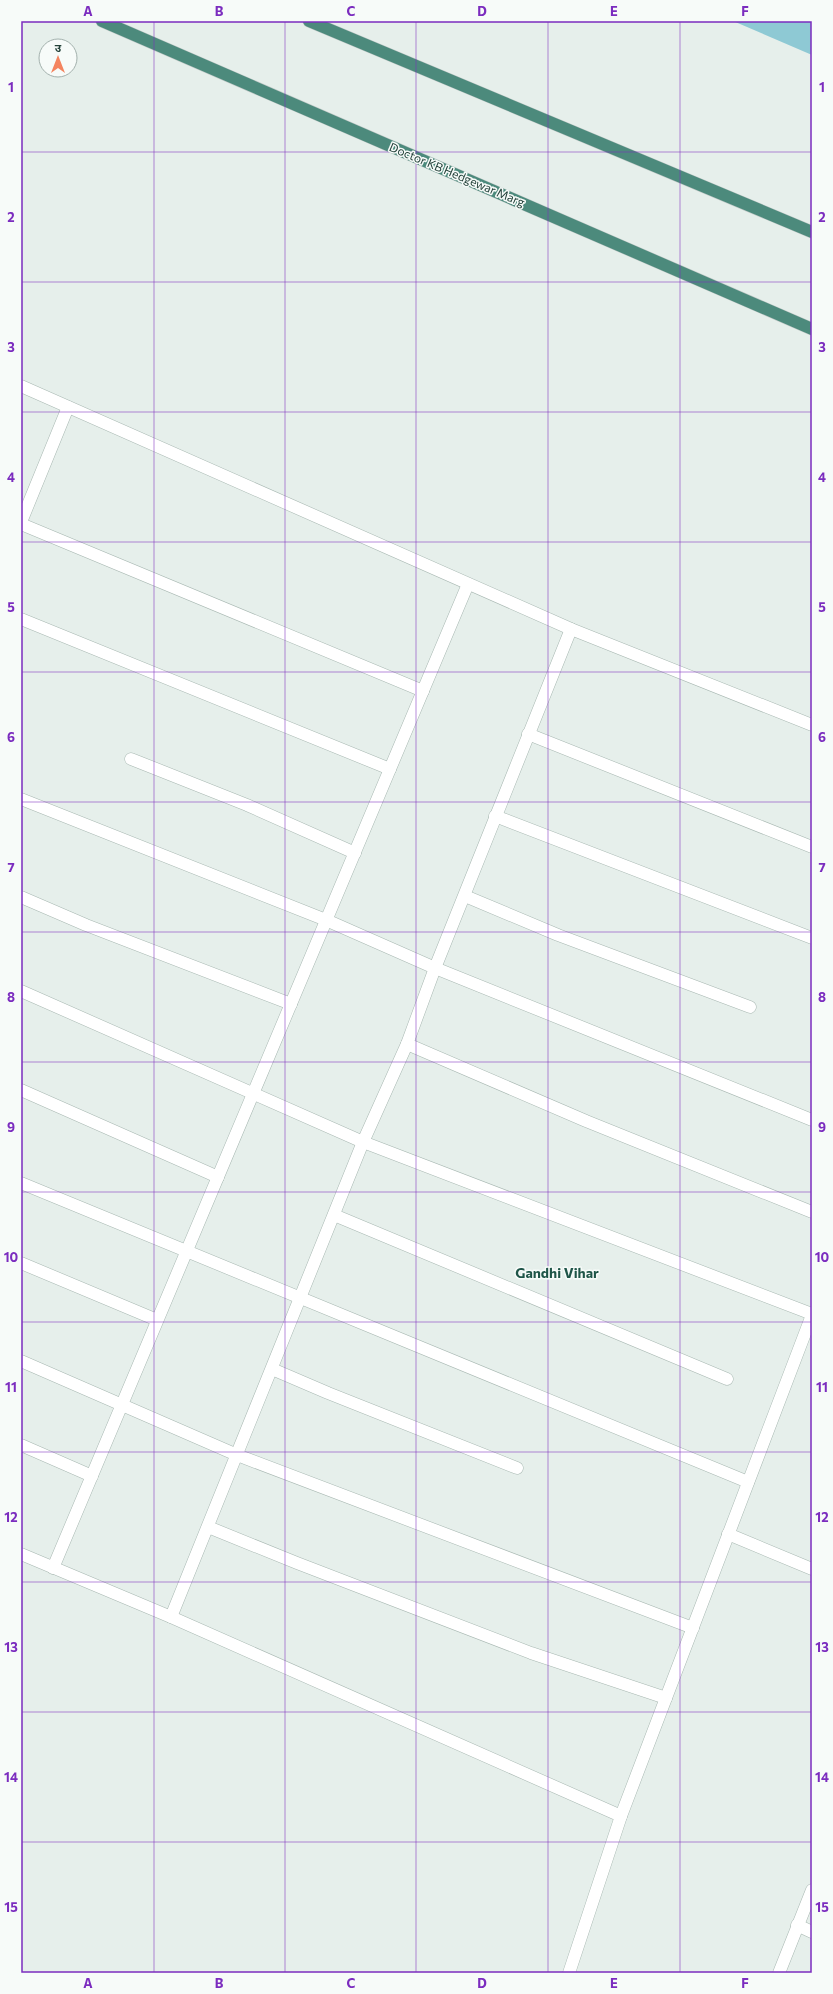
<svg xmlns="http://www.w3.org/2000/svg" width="833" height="1994" viewBox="0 0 833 1994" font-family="Commissioner,'Noto Sans Devanagari',sans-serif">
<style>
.water{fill:#8ec9d4}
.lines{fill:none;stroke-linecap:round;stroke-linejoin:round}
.minor-casing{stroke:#a8b8b2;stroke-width:13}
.trunk-casing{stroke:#c2cac8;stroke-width:13}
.minor{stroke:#fff;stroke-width:12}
.trunk{stroke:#4c8a7c;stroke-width:12}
.grid{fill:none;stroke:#7b2cbf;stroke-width:1;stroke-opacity:0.55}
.labels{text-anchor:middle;stroke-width:3;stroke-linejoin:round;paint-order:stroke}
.street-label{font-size:12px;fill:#24423a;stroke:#f7fbf9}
.quarter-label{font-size:14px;font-weight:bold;fill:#1f5548;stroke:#f7fbf9}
.neatline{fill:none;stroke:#7b2cbf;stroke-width:1.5}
.grid-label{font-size:13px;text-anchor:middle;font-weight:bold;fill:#7b2cbf}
</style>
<rect width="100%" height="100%" fill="#e6efeb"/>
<path class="water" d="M733 21H812V55Z"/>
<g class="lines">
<g class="minor-casing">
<g id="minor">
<path d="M21 386 571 629 812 725"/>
<path d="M21 522 68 407"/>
<path d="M21 524 423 691"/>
<path d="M21 619 390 769"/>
<path d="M528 734 812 847"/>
<path d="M131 759 247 805 355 853"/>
<path d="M21 799 326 920 435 968 812 1120"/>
<path d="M495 816 812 938"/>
<path d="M465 896 558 935 750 1007"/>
<path d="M21 897 86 925 291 1004"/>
<path d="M21 991 363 1142 812 1314"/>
<path d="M407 1044 586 1121 812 1212"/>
<path d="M21 1090 218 1177"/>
<path d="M21 1183 748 1482"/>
<path d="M334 1215 727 1379"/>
<path d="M21 1263 157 1320"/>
<path d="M21 1361 237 1455 693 1628"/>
<path d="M272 1369 328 1393 517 1468"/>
<path d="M21 1445 92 1476"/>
<path d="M208 1527 297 1563 531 1653 666 1698"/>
<path d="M728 1534 812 1569"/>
<path d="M21 1554 171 1617 621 1816 569 1973"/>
<path d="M53 1568 468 584"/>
<path d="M171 1617 363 1142 407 1044 435 968 571 629"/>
<path d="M621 1816 812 1315"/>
<path d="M797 1925 812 1932"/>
<path d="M779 1973 812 1890"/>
</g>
</g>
<g class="trunk-casing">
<g id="trunk">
<path d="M102 21 812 329"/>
<path d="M309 21 812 232"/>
</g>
</g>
<use href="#minor" class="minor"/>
<use href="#trunk" class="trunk"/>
</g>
<path class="grid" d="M154 21V1973M285 21V1973M416 21V1973M548 21V1973M680 21V1973M21 152H812M21 282H812M21 412H812M21 542H812M21 672H812M21 802H812M21 932H812M21 1062H812M21 1192H812M21 1322H812M21 1452H812M21 1582H812M21 1712H812M21 1842H812"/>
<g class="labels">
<g class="street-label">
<text transform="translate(457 175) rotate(23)" y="4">Doctor KB Hedgewar Marg</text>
</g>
<g class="quarter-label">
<text x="557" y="1278">Gandhi Vihar</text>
</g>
</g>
<rect width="833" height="1994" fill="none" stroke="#f7fbf9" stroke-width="44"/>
<g transform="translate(58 58)"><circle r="19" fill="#f7fbf9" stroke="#a3b1ad"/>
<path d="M0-3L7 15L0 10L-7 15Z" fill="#f4845f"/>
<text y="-6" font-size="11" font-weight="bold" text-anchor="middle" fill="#24423a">उ</text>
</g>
<rect x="22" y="22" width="789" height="1950" class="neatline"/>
<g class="grid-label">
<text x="88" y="16">A</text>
<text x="219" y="16">B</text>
<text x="351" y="16">C</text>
<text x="482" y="16">D</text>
<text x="614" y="16">E</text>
<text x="745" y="16">F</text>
<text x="11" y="92">1</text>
<text x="822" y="92">1</text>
<text x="11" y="222">2</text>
<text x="822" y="222">2</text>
<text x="11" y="352">3</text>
<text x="822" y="352">3</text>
<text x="11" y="482">4</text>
<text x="822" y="482">4</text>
<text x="11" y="612">5</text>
<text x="822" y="612">5</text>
<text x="11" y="742">6</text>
<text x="822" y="742">6</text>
<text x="11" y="872">7</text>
<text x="822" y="872">7</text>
<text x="11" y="1002">8</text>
<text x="822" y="1002">8</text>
<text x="11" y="1132">9</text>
<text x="822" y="1132">9</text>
<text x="11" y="1262">10</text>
<text x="822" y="1262">10</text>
<text x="11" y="1392">11</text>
<text x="822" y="1392">11</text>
<text x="11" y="1522">12</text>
<text x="822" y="1522">12</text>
<text x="11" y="1652">13</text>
<text x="822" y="1652">13</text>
<text x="11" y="1782">14</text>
<text x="822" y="1782">14</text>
<text x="11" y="1912">15</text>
<text x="822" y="1912">15</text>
<text x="88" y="1988">A</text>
<text x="219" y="1988">B</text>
<text x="351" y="1988">C</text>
<text x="482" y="1988">D</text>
<text x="614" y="1988">E</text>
<text x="745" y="1988">F</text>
</g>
</svg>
